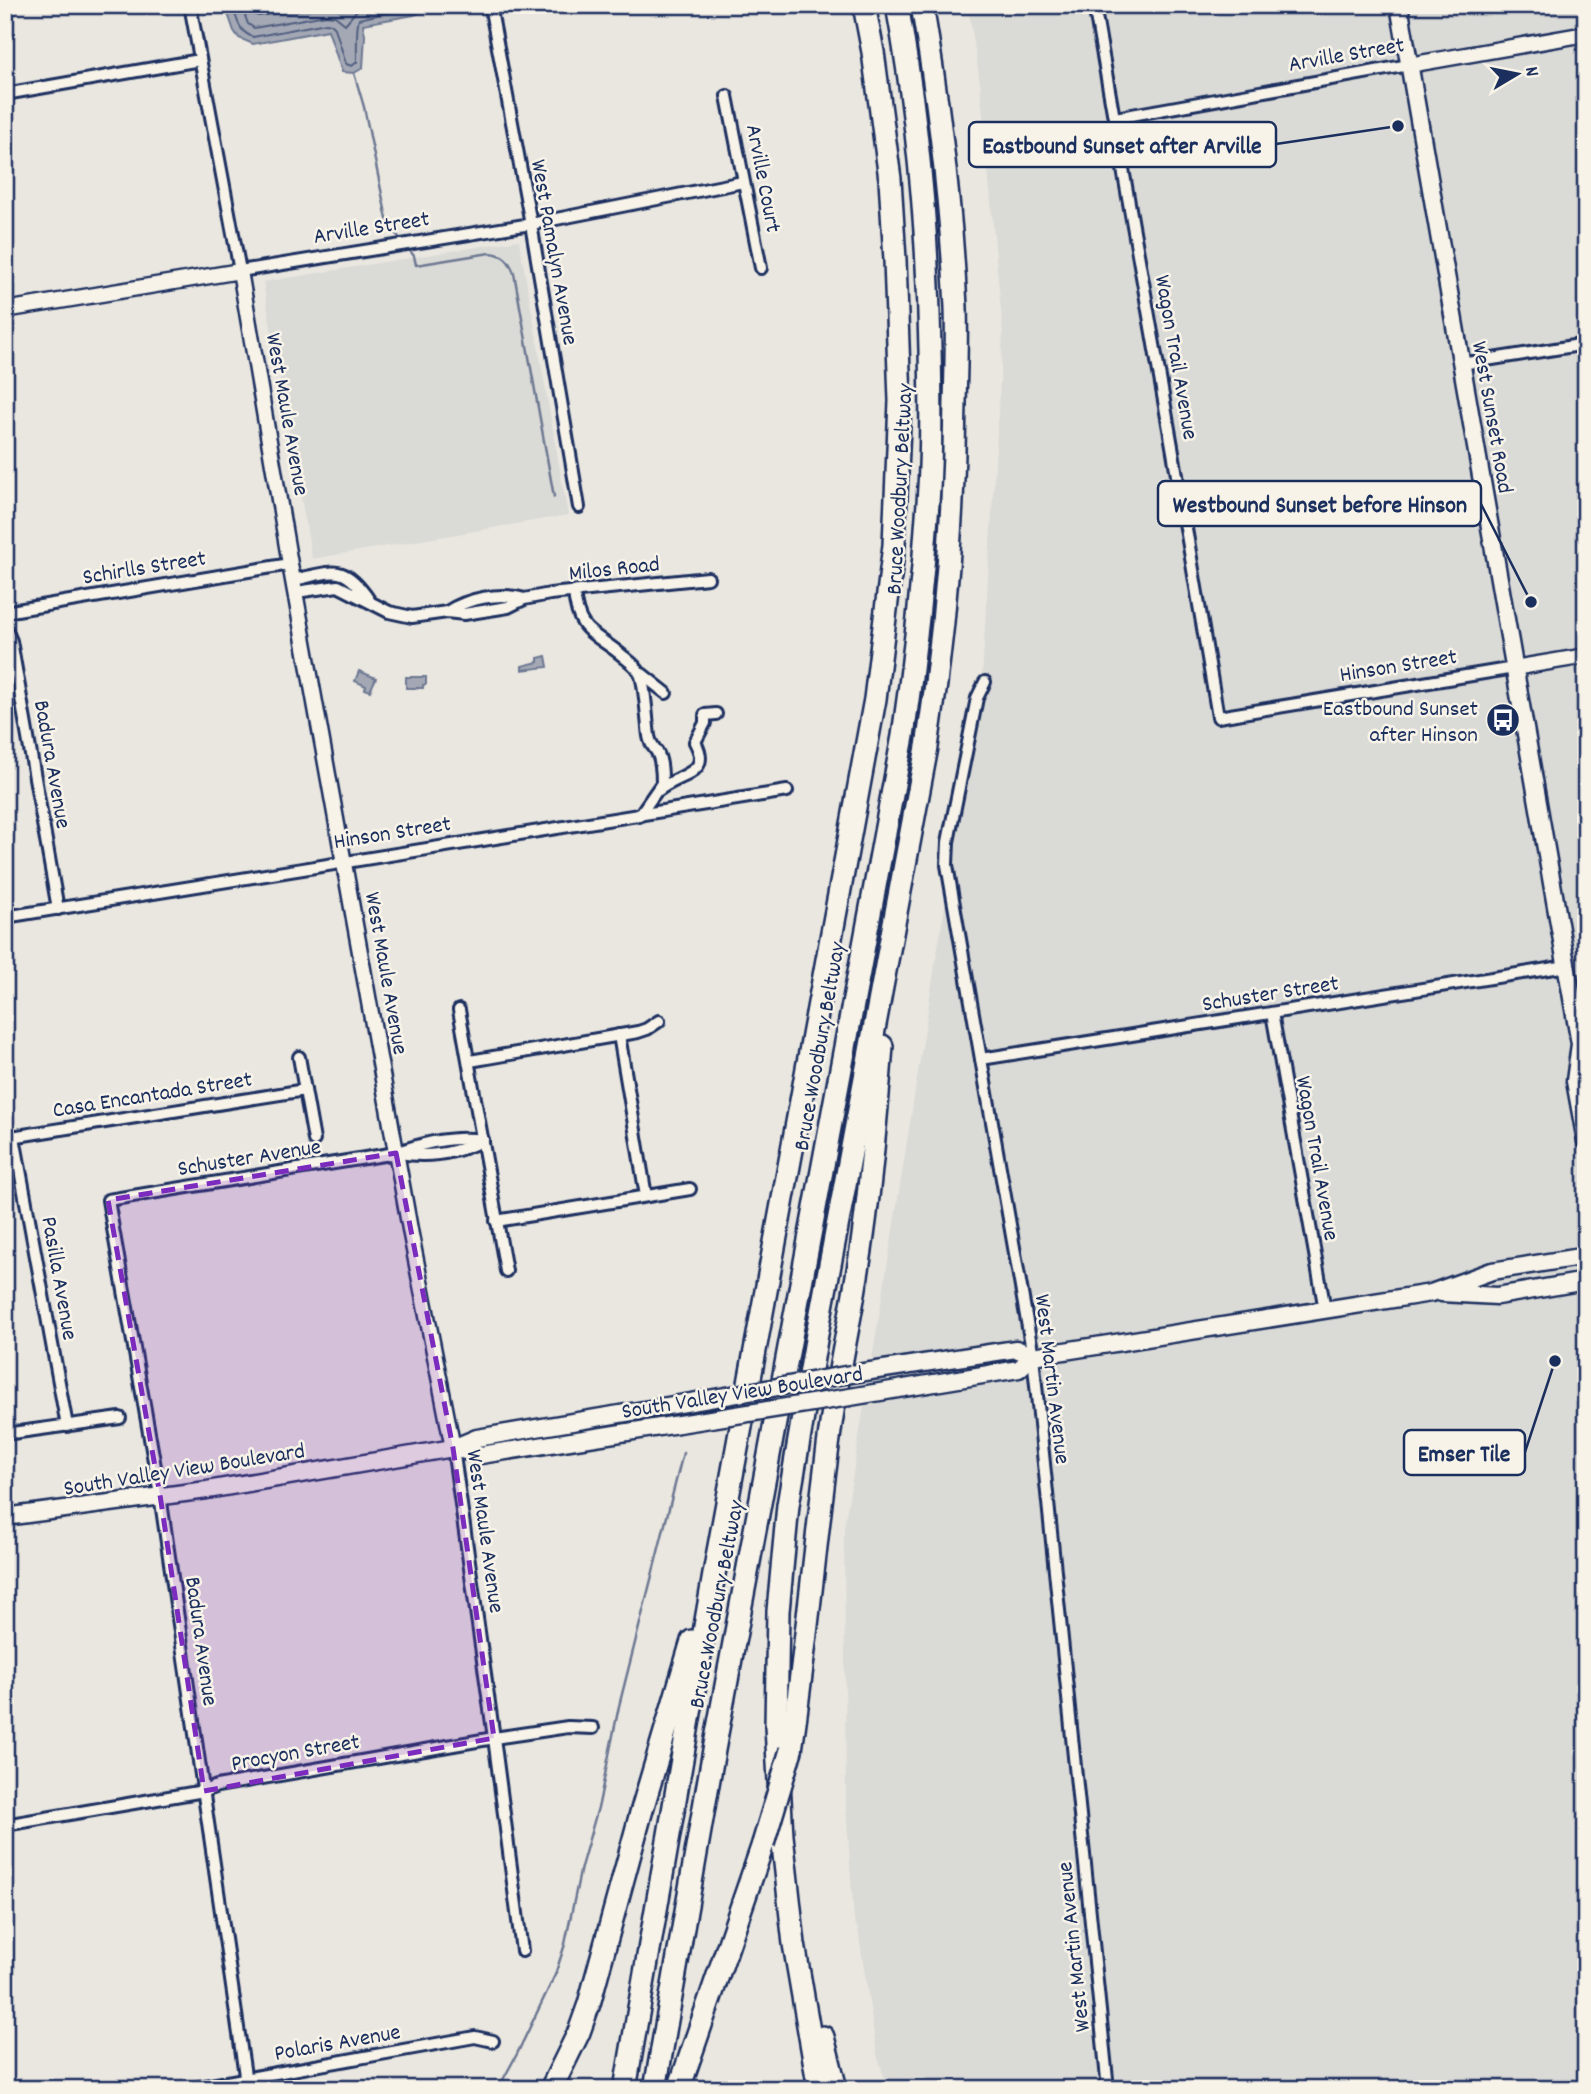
<svg xmlns="http://www.w3.org/2000/svg" width="1591" height="2094" viewBox="0 0 1591 2094" font-family="Dekko,sans-serif">
<style>
.built{fill:#dadad6}
.water{fill:#a3a8b4;stroke:#6d7892;stroke-width:2}
.lines{fill:none;stroke-linecap:round;stroke-linejoin:round}
.shore{stroke:#515f80;stroke-width:2}
.stream{stroke:#6d7892;stroke-width:2.5}
.minor-casing{stroke:#1b2f5e;stroke-width:16}
.tertiary-casing{stroke:#1b2f5e;stroke-width:19}
.secondary-casing{stroke:#1b2f5e;stroke-width:21}
.motorway-casing{stroke:#1b2f5e;stroke-width:26}
.minor{stroke:#f7f3e8;stroke-width:10}
.tertiary{stroke:#f7f3e8;stroke-width:14}
.secondary{stroke:#f7f3e8;stroke-width:16}
.motorway{stroke:#f7f3e8;stroke-width:21}
.secondary-bridge-casing{stroke:#1b2f5e;stroke-width:21;stroke-linecap:butt}
.motorway-bridge-casing{stroke:#1b2f5e;stroke-width:26;stroke-linecap:butt}
.secondary-bridge{stroke:#f7f3e8;stroke-width:16}
.motorway-bridge{stroke:#f7f3e8;stroke-width:21}
.marked{fill:#7b2cbf;fill-opacity:0.2;stroke:#7b2cbf;stroke-width:5;stroke-dasharray:14 9;stroke-linejoin:round}
.labels{text-anchor:middle;stroke-width:5;stroke-linejoin:round;paint-order:stroke}
.street-label{font-size:23px;fill:#1b2f5e;stroke:#f7f3e8}
.poi-label{font-size:23px;fill:#1b2f5e;stroke:#f7f3e8;text-anchor:end}
.leader{fill:none;stroke:#1b2f5e;stroke-width:2.5}
.callout-dot{fill:#1b2f5e;stroke:#f7f3e8;stroke-width:2.5}
.callout{fill:#f7f3e8;stroke:#1b2f5e;stroke-width:2.5}
.callout-label{font-size:24px;text-anchor:middle;font-weight:bold;fill:#1b2f5e}
</style>
<rect width="100%" height="100%" fill="#eae7e0"/>
<filter id="ink" filterUnits="userSpaceOnUse"><feTurbulence type="fractalNoise" baseFrequency=".0143" numOctaves="2"/><feDisplacementMap in="SourceGraphic" scale="14" xChannelSelector="R" yChannelSelector="G"/><feConvolveMatrix kernelMatrix="1 2 1 2 8 2 1 2 1" color-interpolation-filters="sRGB"/></filter>
<g filter="url(#ink)">
<g class="built">
<path d="M968 5H1586V2089H888L877 2054 858 1929 854 1921 846 1805 844 1528 887 1268 936 959 981 693 1003 333 980 82Z"/>
<path d="M519 240 568 515 312 559 263 282Z"/>
</g>
<g class="water">
<path d="M225 5H437L414 15 363 24 365 35 363 68 354 73 342 72 328 30 253 44 239 38 234 31Z"/>
<path d="M546 656 548 667 522 670V666L538 662V658Z"/>
<path d="M359 671 376 678 370 691 365 689 366 686 355 681Z"/>
<path d="M406 677H426V684L423 685V688H406Z"/>
</g>
<g class="lines">
<g class="shore">
<path d="M232 5C237 18 238 32 253 37L326 23 331 24 335 28 346 64 352 66 357 62C357 51 356 26 359 19L421 5"/>
<path d="M241 5 248 24 254 28 326 15 335 16 345 24 357 10 378 5"/>
<path d="M253 5 256 15 259 16 318 5"/>
</g>
<g class="stream">
<path d="M354 73 364 107 388 224 403 242"/>
<path d="M407 247 414 256 416 265 490 253C504 254 509 260 514 273L554 497"/>
<path d="M498 2089 517 2054 555 1975 565 1944 581 1867 599 1804 619 1706 683 1453"/>
</g>
<g class="minor-casing">
<g id="minor">
<path d="M190 5 240 271 531 224 743 182"/>
<path d="M490 5 531 224 579 507"/>
<path d="M1094 5 1172 446 1218 717 1514 668"/>
<path d="M5 94 200 60"/>
<path d="M727 96 761 268"/>
<path d="M1115 118 1409 65"/>
<path d="M1461 364 1586 344"/>
<path d="M293 580C334 572 343 562 369 600"/>
<path d="M296 592 338 586 389 612 412 617 447 612 464 614 508 607 524 599 550 594 708 578"/>
<path d="M574 592C578 635 595 632 624 657 629 661 636 666 639 672 645 680 647 723 649 736 650 744 653 746 657 752 662 761 662 773 662 783L639 816"/>
<path d="M5 612 290 564"/>
<path d="M447 612C468 598 500 592 524 599"/>
<path d="M5 627 11 641 58 909"/>
<path d="M642 674 666 693"/>
<path d="M985 682 977 698 948 842 947 865 1033 1356 1108 2089"/>
<path d="M659 790C678 774 713 775 695 742L705 723V715L716 714"/>
<path d="M5 917 787 791"/>
<path d="M459 1010 506 1271"/>
<path d="M1272 1013 1325 1310"/>
<path d="M619 1035 646 1196"/>
<path d="M299 1057 314 1140"/>
<path d="M981 1059 1567 966"/>
<path d="M470 1061 638 1032 647 1029 659 1021"/>
<path d="M14 1137 67 1426"/>
<path d="M5 1138 305 1090"/>
<path d="M399 1153C429 1158 456 1154 483 1140"/>
<path d="M496 1221 690 1189"/>
<path d="M5 1434 120 1418"/>
<path d="M453 1448 494 1738 522 1951"/>
<path d="M5 1825 204 1791 217 1786 494 1738 568 1727 593 1728"/>
<path d="M188 2089 475 2037 493 2041"/>
<path d="M247 2089 160 1495 108 1200 396 1153C425 1142 453 1136 483 1140"/>
</g>
</g>
<g class="tertiary-casing">
<g id="tertiary">
<path d="M1409 65 1586 34"/>
<path d="M5 310 240 271 290 564 411 1235 453 1448"/>
<path d="M1514 668 1586 656"/>
</g>
</g>
<g class="secondary-casing">
<g id="secondary">
<path d="M1399 5 1580 1044 1575 1081 1586 1141"/>
<path d="M1441 1293 1497 1296 1586 1281"/>
<path d="M851 1374 1016 1349 1033 1356 1431 1293 1492 1271 1586 1256"/>
<path d="M850 1397 1019 1369 1033 1356"/>
<path d="M453 1448 481 1455 698 1421"/>
<path d="M5 1517 207 1490 453 1448 477 1438 703 1400"/>
</g>
</g>
<g class="motorway-casing">
<g id="motorway">
<path d="M791 1750C807 1642 816 1533 831 1424 840 1361 855 1299 863 1236 872 1173 877 1109 882 1046"/>
<path d="M823 2037 836 2089"/>
<path d="M551 2089 579 2032 589 2004 641 1813 692 1641"/>
<path d="M625 2089 717 1557 875 699 894 545 900 401 895 260 890 179 873 52 864 5"/>
<path d="M655 2089 714 1750 903 736C915 654 924 570 929 487 932 441 931 395 930 349 928 234 918 119 897 5"/>
<path d="M679 2089 763 1844"/>
<path d="M819 2089 794 1944 782 1836 776 1726 778 1611 788 1505 817 1334 927 747C945 632 954 518 955 402 956 371 957 338 956 307 951 206 939 105 922 5"/>
</g>
</g>
<use href="#minor" class="minor"/>
<use href="#tertiary" class="tertiary"/>
<use href="#secondary" class="secondary"/>
<use href="#motorway" class="motorway"/>
<g class="secondary-bridge-casing">
<g id="secondary-bridge">
<path d="M703 1400 851 1374"/>
<path d="M698 1421 850 1397"/>
</g>
</g>
<g class="motorway-bridge-casing">
<path id="motorway-bridge" d="M763 1844 791 1750"/>
</g>
<use href="#secondary-bridge" class="secondary-bridge"/>
<use href="#motorway-bridge" class="motorway-bridge"/>
</g>
</g>
<path class="marked" d="M396 1153 453 1448 494 1738 204 1791 160 1495 108 1200Z"/>
<defs>
<g id="bus-disc" transform="scale(1.75)"><circle r="9.5" fill="#1b2f5e" stroke="#f7f3e8"/><path d="M-5-6H5V4H4V6H2V4H-2V6H-4V4H-5ZM-3.5-4V0h7V-4ZM-3.5 1.2v1.5H-2V1.2ZM2 1.2v1.5H3.5V1.2Z" fill="#fff"/></g>
</defs>
<g fill-rule="evenodd">
<use href="#bus-disc" x="1503" y="720"/>
</g>
<g class="labels">
<g class="street-label">
<text transform="translate(1346 53) rotate(-10)" y="8">Arville Street</text>
<text transform="translate(765 178) rotate(79)" y="8">Arville Court</text>
<text transform="translate(371 226) rotate(-9)" y="8">Arville Street</text>
<text transform="translate(556 252) rotate(80)" y="8">West Pamalyn Avenue</text>
<text transform="translate(1178 357) rotate(80)" y="8">Wagon Trail Avenue</text>
<text transform="translate(289 414) rotate(80)" y="8">West Maule Avenue</text>
<text transform="translate(1494 417) rotate(80)" y="8">West Sunset Road</text>
<text transform="translate(898 489) rotate(-87)" y="8">Bruce Woodbury Beltway</text>
<text transform="translate(144 566) rotate(-9)" y="8">Schirlls Street</text>
<text transform="translate(614 567) rotate(-6)" y="8">Milos Road</text>
<text transform="translate(1398 664) rotate(-9)" y="8">Hinson Street</text>
<text transform="translate(54 764) rotate(80)" y="8">Badura Avenue</text>
<text transform="translate(392 831) rotate(-9)" y="8">Hinson Street</text>
<text transform="translate(388 973) rotate(80)" y="8">West Maule Avenue</text>
<text transform="translate(1270 992) rotate(-9)" y="8">Schuster Street</text>
<text transform="translate(818 1046) rotate(-80)" y="8">Bruce Woodbury Beltway</text>
<text transform="translate(152 1093) rotate(-9)" y="8">Casa Encantada Street</text>
<text transform="translate(249 1156) rotate(-9)" y="8">Schuster Avenue</text>
<text transform="translate(1319 1158) rotate(80)" y="8">Wagon Trail Avenue</text>
<text transform="translate(61 1278) rotate(80)" y="8">Pasilla Avenue</text>
<text transform="translate(1054 1379) rotate(83)" y="8">West Martin Avenue</text>
<text transform="translate(742 1391) rotate(-9)" y="8">South Valley View Boulevard</text>
<text transform="translate(184 1468) rotate(-9)" y="8">South Valley View Boulevard</text>
<text transform="translate(487 1531) rotate(82)" y="8">West Maule Avenue</text>
<text transform="translate(715 1604) rotate(-79)" y="8">Bruce Woodbury Beltway</text>
<text transform="translate(203 1641) rotate(82)" y="8">Badura Avenue</text>
<text transform="translate(295 1751) rotate(-10)" y="8">Procyon Street</text>
<text transform="translate(1072 1947) rotate(-96)" y="8">West Martin Avenue</text>
<text transform="translate(337 2041) rotate(-10)" y="8">Polaris Avenue</text>
</g>
<g class="poi-label">
<text x="1478" y="715">Eastbound Sunset<tspan x="1478" dy="26">after Hinson</tspan></text>
</g>
</g>
<path class="leader" d="M1398 126L1276 144M1531 602L1481 504M1555 1361L1525 1452"/>
<g class="callout-dot">
<circle cx="1398" cy="126" r="7"/>
<circle cx="1531" cy="602" r="7"/>
<circle cx="1555" cy="1361" r="7"/>
</g>
<g class="callout">
<rect x="969" y="122" width="307" height="45" rx="7"/>
<rect x="1158" y="481" width="323" height="45" rx="7"/>
<rect x="1404" y="1430" width="121" height="45" rx="7"/>
</g>
<g class="callout-label">
<text x="1122" y="153">Eastbound Sunset after Arville</text>
<text x="1320" y="512">Westbound Sunset before Hinson</text>
<text x="1464" y="1461">Emser Tile</text>
</g>
<rect width="1591" height="2094" fill="none" stroke="#f7f3e8" stroke-width="28"/>
<rect x="14" y="14" width="1563" height="2066" fill="none" stroke="#1b2f5e" stroke-width="2.5" filter="url(#ink)"/>
<g transform="translate(1517 74) rotate(80)" stroke="#f7f3e8" stroke-width="5" paint-order="stroke">
<path d="M0-5L12 26L0 18L-12 26Z" fill="#1b2f5e"/>
<text y="-10" font-size="19" font-weight="bold" text-anchor="middle" fill="#1b2f5e">N</text>
</g>
</svg>
